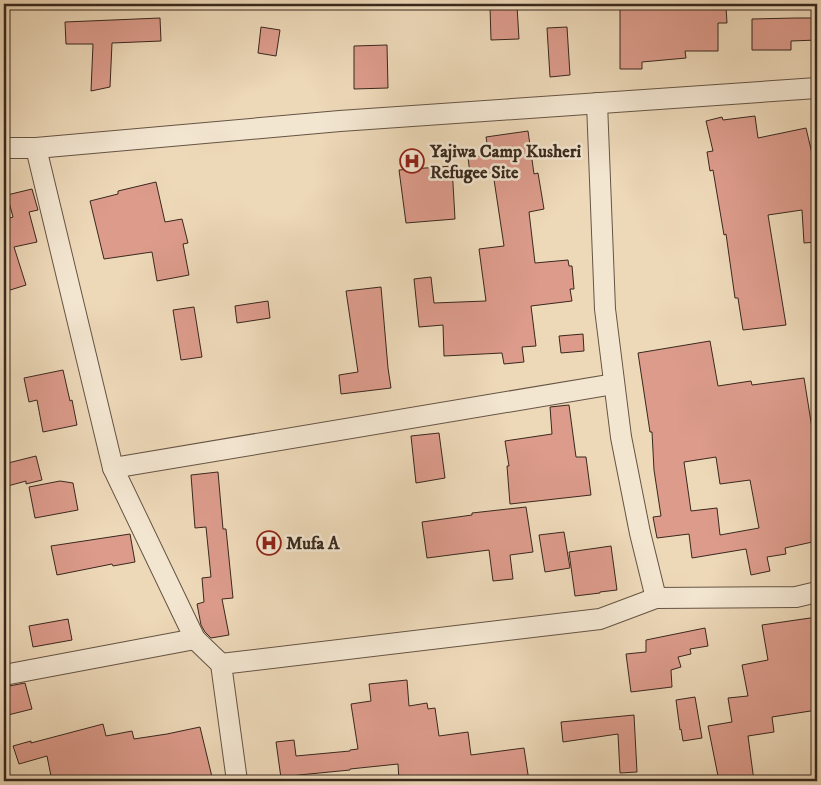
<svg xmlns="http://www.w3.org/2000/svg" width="821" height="785" viewBox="0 0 821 785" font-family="'IM FELL DW Pica',serif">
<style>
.building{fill:#dc9b8b;stroke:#39281d;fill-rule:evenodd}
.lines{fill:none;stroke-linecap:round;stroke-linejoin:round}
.street-casing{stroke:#665444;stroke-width:22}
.street{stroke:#f3e6d1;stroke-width:20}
.labels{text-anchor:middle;stroke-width:5;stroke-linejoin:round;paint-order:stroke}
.poi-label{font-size:18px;font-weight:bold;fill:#39281d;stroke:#f3e6d1;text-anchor:start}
</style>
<rect width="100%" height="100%" fill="#edd8b8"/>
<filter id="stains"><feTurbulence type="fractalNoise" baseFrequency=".004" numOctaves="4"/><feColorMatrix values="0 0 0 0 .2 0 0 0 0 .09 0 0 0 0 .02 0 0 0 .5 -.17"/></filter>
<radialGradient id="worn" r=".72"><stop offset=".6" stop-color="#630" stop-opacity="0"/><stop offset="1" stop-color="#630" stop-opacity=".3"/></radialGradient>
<g class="building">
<path d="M517 6 519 39 491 40 490 7Z"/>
<path d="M704 6 726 7 727 23H718V51H685L686 58 642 62V69H620V9L704 8Z"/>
<path d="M160 18 161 41 112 43 110 87 91 91 93 44H66L65 22Z"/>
<path d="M796 18H817V40L791 41V50H752V19Z"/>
<path d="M261 27 280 30 276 56 258 53Z"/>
<path d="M567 27 570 75 550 77 547 28Z"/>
<path d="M387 45 388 88 354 89V46Z"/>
<path d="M755 116 758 138 806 128 817 175V242L804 243 802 210 768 215 786 325 743 330 738 298H735L726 234 724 235 713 170 710 171 707 152 713 151 706 121 722 117 723 120Z"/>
<path d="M528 131 534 174 538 173 544 209 529 212 535 263 568 260 569 266H572L574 289H570L572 301 531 306 536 346 522 347 524 362 504 364 502 353 444 356 443 325 419 327 414 279 431 277 434 303 486 301 479 249 504 246 493 173 470 174 468 157 489 155 486 137Z"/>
<path d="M452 166 455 219 406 223 399 170Z"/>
<path d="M156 182 165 222 182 219 188 243 183 244 189 275 157 281 152 252 104 259 90 201 118 194V191Z"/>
<path d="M32 189 38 210 29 212 37 242 14 247 26 285 4 292V220L13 217 7 195Z"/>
<path d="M381 287 388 368 391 388 341 394 339 375 358 372 346 291Z"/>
<path d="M268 301 270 318 237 323 235 306Z"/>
<path d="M194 307 202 357 181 360 173 310Z"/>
<path d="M583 334 584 351 561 353 559 336Z"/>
<path d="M710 341 718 386 751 381 752 385 804 378 812 428 817 427V541L785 548 786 554 767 557 770 571 751 575 746 549 692 558 689 534 657 538 653 517 661 516 654 470 652 432H650L638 353ZM716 457 720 484 750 480 759 528 720 535 717 508 691 511 684 462Z"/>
<path d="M63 370 70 401 72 400 77 425 43 432 37 400 29 402 24 378Z"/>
<path d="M569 405 576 457H586L591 495 510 504 507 466H509L505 441 552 434 550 407Z"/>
<path d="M439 433 445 478 416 483 411 436Z"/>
<path d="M36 456 42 480 26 484V481L4 487V464Z"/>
<path d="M218 472 223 529H226L233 598 222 599 229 635 211 638 205 632 201 625 197 604 204 602 202 578 211 577 206 527 195 528 191 475Z"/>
<path d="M60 481 73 483 78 510 35 518 29 487Z"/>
<path d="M526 507 533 552 510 555 513 579 493 581 489 550 427 558 422 522 472 515V513Z"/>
<path d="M564 532 570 568 545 572 539 535Z"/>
<path d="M130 534 135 562 113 566 112 564 57 575 51 546Z"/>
<path d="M611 546 617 590 600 592V593L575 596 569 552Z"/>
<path d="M817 617V710L772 717 774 732 748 736 754 781H719L708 726 732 722 728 698 748 696 742 665 768 660 762 625Z"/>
<path d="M68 619 72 640 33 647 29 626Z"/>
<path d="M705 628 708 646 690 649 691 654 678 657 681 667 671 670 672 687 631 692 626 654 646 652V640Z"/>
<path d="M407 680 409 706 427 703 428 709 435 708 439 736 468 732 471 755 524 748 529 781H399L398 764 350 769V770L299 775 281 778 276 742 294 740 296 756 350 751V750L358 749 351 704 371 701 369 684Z"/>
<path d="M25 683 32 709 4 716V687Z"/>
<path d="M695 697 702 738 683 741 681 729 680 730 676 700Z"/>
<path d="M634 715 637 772 620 773 618 734 563 742 561 722Z"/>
<path d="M103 724 106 736 132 731 134 739 167 734 200 727 213 781H52L47 756 19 764 13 746 31 741V743Z"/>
</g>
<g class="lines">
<g class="street-casing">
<g id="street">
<path d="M597 103 605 309 621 437 640 533 656 598"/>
<path d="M4 148H36L340 121 817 88"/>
<path d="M36 148 113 468 195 639 221 664 237 781"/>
<path d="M113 468 614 384"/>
<path d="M221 664 600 619 656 598 796 597 817 592"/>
<path d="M4 675 195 639"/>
</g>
</g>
<use href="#street" class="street"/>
</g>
<defs>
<g id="hospital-ring" transform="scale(1.25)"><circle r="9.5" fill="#f3e6d1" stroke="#8f2418" stroke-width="1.5"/><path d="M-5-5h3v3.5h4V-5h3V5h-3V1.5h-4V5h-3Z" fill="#8f2418"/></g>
</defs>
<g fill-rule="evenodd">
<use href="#hospital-ring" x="412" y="161"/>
<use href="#hospital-ring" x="269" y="543"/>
</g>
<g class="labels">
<g class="poi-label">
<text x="430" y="157">Yajiwa Camp Kusheri<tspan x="430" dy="21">Refugee Site</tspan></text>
<text x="286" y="549">Mufa A</text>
</g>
</g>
<rect width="821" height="785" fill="none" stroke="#edd8b8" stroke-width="20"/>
<rect x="5" y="5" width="811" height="775" fill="none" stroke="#39281d" stroke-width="2.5"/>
<rect x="10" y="10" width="801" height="765" fill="none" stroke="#39281d"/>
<rect width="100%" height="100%" filter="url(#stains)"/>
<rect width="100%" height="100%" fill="url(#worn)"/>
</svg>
